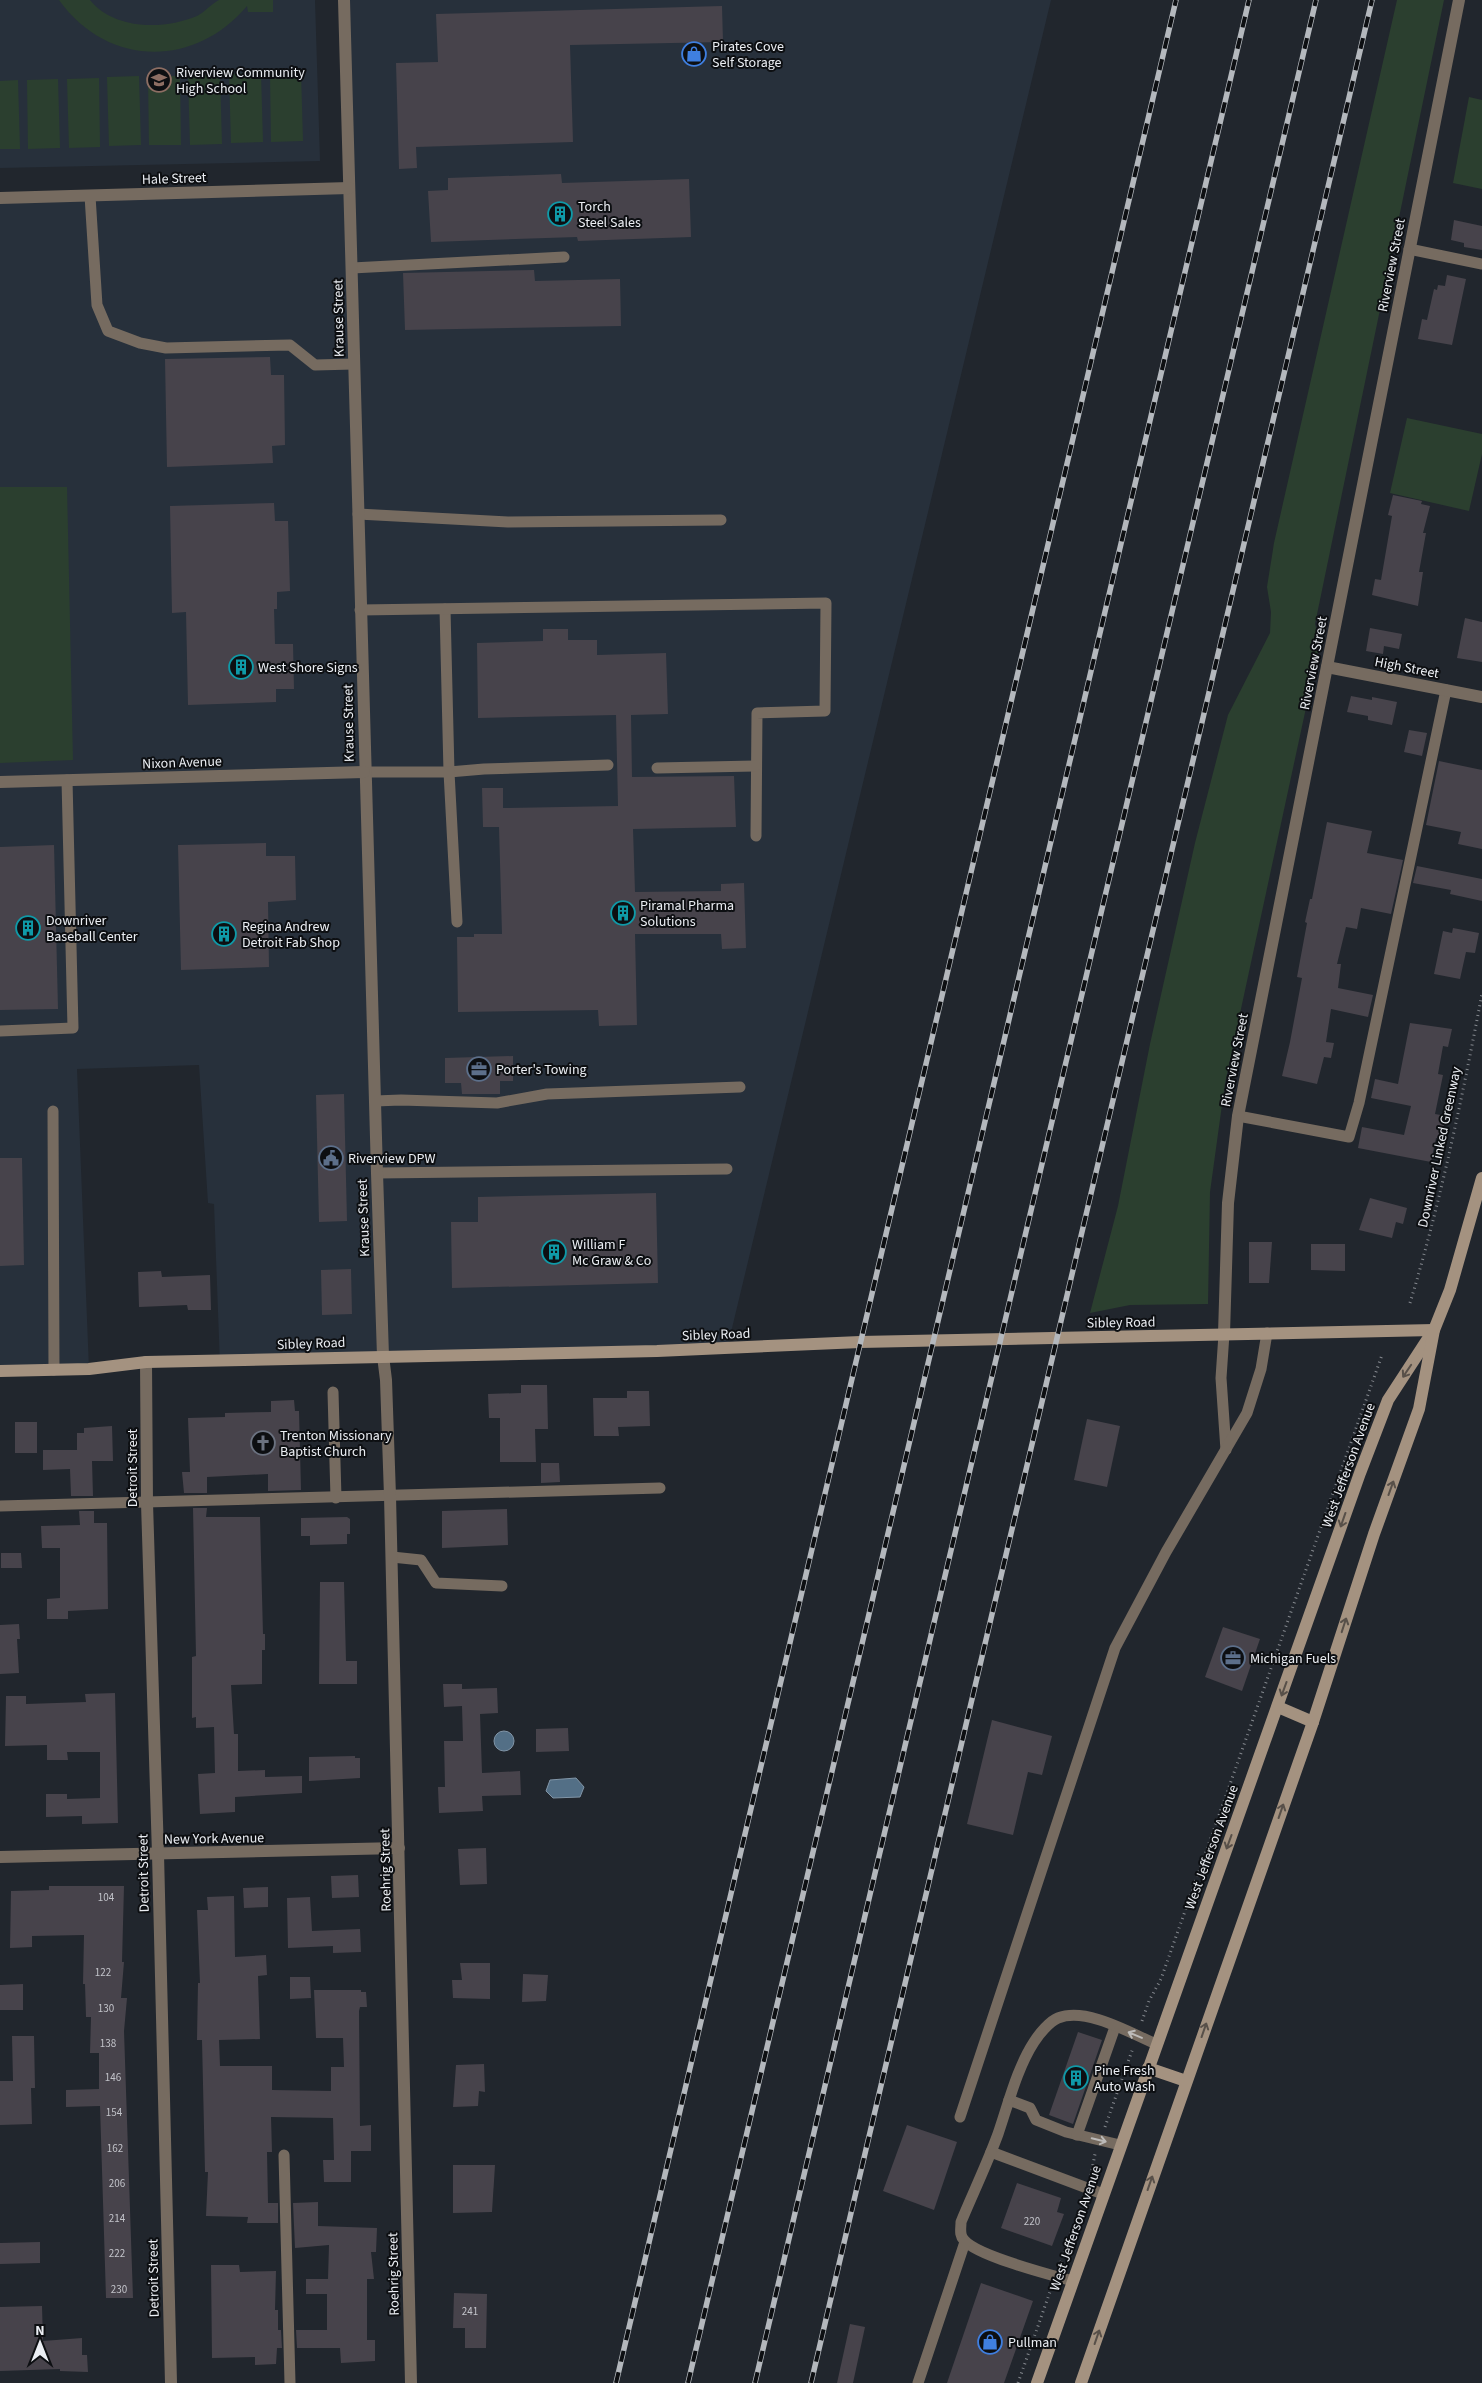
<svg xmlns="http://www.w3.org/2000/svg" width="1482" height="2383" viewBox="0 0 1482 2383" font-family="'Source Sans 3',sans-serif">
<style>
.built{fill:#27303b}
.green{fill:#2b3f2f}
.water{fill:#536f86;stroke:#8195a7}
.building{fill:#47434b}
.lines{fill:none;stroke-linecap:round;stroke-linejoin:round}
.path{stroke:#85898f;stroke-width:3;stroke-dasharray:1 4;stroke-linecap:butt}
.service{stroke:#766b60;stroke-width:11}
.minor{stroke:#766b60;stroke-width:12}
.secondary{stroke:#a49280;stroke-width:12}
.rail-casing{stroke:#b4b8bd;stroke-width:5.5}
.rail{stroke:#0d0f12;stroke-width:4;stroke-dasharray:11;stroke-linecap:butt}
.oneway{stroke:#585049}
.oneway2{stroke:#bcbab8}
.labels{text-anchor:middle;stroke-width:4;stroke-linejoin:round;paint-order:stroke}
.number-label{font-size:11px;fill:#c2c3c9}
.poi-label{font-size:14px;fill:#ebeef3;stroke:#0d0f12;text-anchor:start}
.street-label{font-size:14px;fill:#ebeef3;stroke:#0d0f12}
</style>
<rect width="100%" height="100%" fill="#21262d"/>
<g class="built">
<path d="M0 0H315L320 161 0 168Z"/>
<path d="M344 0H1051L727 1349 220 1365 214 1204 208 1203 199 1065 77 1069 89 1369 0 1371V198L349 188Z"/>
</g>
<g class="green">
<path d="M59 0H90C114 30 164 30 197 16 205 12 211 4 219 0 225 0 264 0 273 0V12H248L247 6C194 69 107 67 59 0Z"/>
<path d="M1397 0H1444L1315 624 1320 643 1225 1083 1210 1192 1208 1304 1130 1305 1090 1313 1118 1206 1150 1044 1195 843 1228 715 1270 633 1271 612 1267 587 1274 543Z"/>
<path d="M301 72 303 141 271 142 270 73Z"/>
<path d="M261 73 263 142 231 143 229 74Z"/>
<path d="M220 75 222 144 190 145 188 76Z"/>
<path d="M139 76 141 145 109 146 107 77Z"/>
<path d="M148 76H180L181 145H149Z"/>
<path d="M99 78 100 147 69 148 67 79Z"/>
<path d="M58 79 60 148 28 149 27 80Z"/>
<path d="M18 80 20 149H0V81Z"/>
<path d="M1469 97 1482 100V189L1453 183Z"/>
<path d="M1407 418 1482 434V454L1469 511 1390 493Z"/>
<path d="M0 487H67L73 760 0 763Z"/>
</g>
<g class="water">
<circle cx="504" cy="1741" r="10"/>
<path d="M576 1778 584 1787 580 1797 553 1798 546 1791 550 1780Z"/>
</g>
<g class="building">
<path d="M722 6 723 42 570 45 573 142 416 147 417 168 399 169 396 63 438 62 436 14Z"/>
<path d="M561 174 562 183 689 179 691 237 578 241 577 237 431 242 428 191 448 190V178Z"/>
<path d="M1454 220 1482 226V250L1464 247V243L1451 240Z"/>
<path d="M534 270 535 281 620 279 621 326 405 330 403 273Z"/>
<path d="M1447 275 1466 279 1452 345 1418 339 1422 319 1427 320 1434 289 1437 290 1438 285 1445 286Z"/>
<path d="M270 357 271 375H284L285 445 272 446 273 463 167 467 165 359Z"/>
<path d="M1393 495 1422 501 1421 504 1430 506 1423 533H1426L1419 572H1423L1418 606 1372 595 1375 579 1381 580 1392 516 1388 515Z"/>
<path d="M274 503 275 521H288L290 591 277 592V609H274L275 644H293L294 689H276V702L188 705 186 612 172 613 170 506Z"/>
<path d="M1465 618 1482 622V662L1457 658Z"/>
<path d="M1370 628 1402 634 1399 649 1384 646 1383 654 1366 651Z"/>
<path d="M543 629H568V640H597V655L666 653 668 714 631 715 632 777 734 776 736 827 633 829 635 892 721 891V884L744 883 746 948 722 949 721 934H635L637 1025 599 1026 598 1010 458 1012 457 937H474V934H502L499 827H483L482 788H503V808L618 806 616 715 478 718 477 643 543 641Z"/>
<path d="M1351 696 1372 700V697L1397 702 1392 725 1368 720V716L1347 712Z"/>
<path d="M1409 730 1427 733 1422 756 1404 752Z"/>
<path d="M1439 761 1482 770V849L1458 844 1461 832 1426 825Z"/>
<path d="M1327 822 1372 831 1367 853 1403 860 1391 914 1361 908 1357 929 1346 927 1337 964H1341L1338 988 1373 995 1368 1017 1331 1009 1326 1042 1334 1043 1331 1058 1324 1057 1317 1084 1282 1076 1290 1042 1302 978 1297 977 1307 923 1305 922 1310 899H1312Z"/>
<path d="M266 843V856H295L296 900 268 902 269 967 181 970 178 845Z"/>
<path d="M54 845 58 1009 0 1010V847Z"/>
<path d="M1417 866 1482 879V901L1450 894 1451 890 1413 883Z"/>
<path d="M1453 928 1479 933 1475 953 1466 952 1460 979 1434 974 1443 931 1452 933Z"/>
<path d="M1410 1023 1452 1029 1448 1047 1443 1046 1438 1074 1443 1075 1435 1114 1446 1116 1441 1139 1436 1138 1431 1162 1358 1148 1362 1127 1404 1135 1411 1106 1371 1098 1375 1079 1398 1084Z"/>
<path d="M513 1056V1081H500V1094H462L461 1083H445V1058Z"/>
<path d="M344 1094 347 1221 319 1222 316 1095Z"/>
<path d="M0 1158H22L24 1265 0 1266Z"/>
<path d="M656 1193 658 1283 452 1288 451 1222H478V1197Z"/>
<path d="M1370 1198 1407 1208 1403 1224 1396 1222 1392 1238 1359 1230Z"/>
<path d="M1249 1242H1272L1269 1283H1249Z"/>
<path d="M1311 1244H1345V1271L1311 1270Z"/>
<path d="M351 1269 352 1314 322 1315 321 1270Z"/>
<path d="M161 1271 162 1277 210 1275 211 1310H188L187 1305 139 1307 138 1272Z"/>
<path d="M521 1385H547L548 1429H535L536 1462H500V1418H489L488 1394 521 1393Z"/>
<path d="M627 1391H649L650 1426 618 1427 619 1436H594L593 1398H627Z"/>
<path d="M294 1400 295 1411H299L301 1490 268 1491V1474L207 1477V1493H184L182 1472H190L188 1418 225 1417V1413L271 1412V1401Z"/>
<path d="M1087 1419 1120 1426 1107 1487 1074 1480Z"/>
<rect x="15" y="1422" width="22" height="31"/>
<path d="M112 1426 113 1461H92L93 1496H71L70 1469 43 1470V1450H77V1433H84V1428Z"/>
<path d="M541 1463H559L560 1482 541 1483Z"/>
<path d="M193 1508H207L206 1517H260L263 1634H265V1650H262V1684L231 1685 234 1734H238V1771L265 1770V1777L302 1776V1793L235 1797V1812L200 1814 198 1774 215 1773 214 1727 196 1728V1717L192 1718V1657L196 1656Z"/>
<path d="M507 1509 508 1545 442 1548V1511Z"/>
<path d="M79 1511H94V1523H107L108 1609 68 1611V1619H47V1599L60 1598V1548H42L41 1526 80 1525Z"/>
<path d="M347 1517 350 1519V1534H347V1544L310 1545V1536H301V1518Z"/>
<path d="M1 1553H21L22 1568H1Z"/>
<path d="M320 1582H344L346 1661H357V1684H319Z"/>
<path d="M19 1624 20 1639H17L19 1673 0 1674V1625Z"/>
<path d="M1223 1627 1260 1639 1242 1691 1205 1677Z"/>
<path d="M443 1684H462V1689L497 1688 498 1713 480 1714 482 1773 520 1771 521 1795 482 1796 483 1811 439 1813 438 1787H445L444 1741H463L462 1706 444 1707Z"/>
<path d="M115 1693 118 1823 82 1824V1816L46 1817V1794H67V1799L100 1798V1752H67L68 1760H47V1745L5 1746 6 1696H26V1704L86 1702 85 1694Z"/>
<path d="M992 1720 1052 1736 1042 1775 1028 1772 1013 1835 967 1824Z"/>
<path d="M568 1728 569 1751 536 1752V1729Z"/>
<path d="M355 1756V1758H360V1778L309 1781V1757Z"/>
<path d="M486 1848 487 1884 460 1885 458 1849Z"/>
<path d="M358 1875 359 1897 332 1898 331 1876Z"/>
<path d="M49 1886H124L122 1962H124L121 1998H127L124 2031 133 2298H106L100 2106 66 2107V2090L99 2089V2053H90L91 2017H86L85 1984H83L84 1935 32 1936V1947L10 1948 11 1891 49 1890Z"/>
<path d="M268 1887V1907L244 1908 243 1888Z"/>
<path d="M234 1896 235 1957 266 1955 267 1975 258 1976 260 2039 219 2040 220 2066H272V2090L331 2091V2067H344L343 2038H316L314 1990H361V1992H366L367 2007H360L359 2011 360 2126 371 2125V2151H351V2182H324L323 2160H334L333 2118 271 2117 272 2152H267L268 2203H278V2223H247L248 2217 206 2216 208 2172H205L202 2040H197L198 1983H200L197 1910H208L207 1897Z"/>
<path d="M310 1897 312 1931 360 1929 361 1952 333 1953V1946L288 1948 287 1898Z"/>
<path d="M460 1963H490V1999L453 1998 452 1980H462Z"/>
<path d="M523 1974 548 1975 546 2001 522 2002Z"/>
<path d="M290 1977H310L311 1998 290 1999Z"/>
<path d="M23 1984V2010H0V1985Z"/>
<path d="M1078 2032 1102 2040 1073 2124 1049 2115Z"/>
<path d="M12 2036H34L35 2088H31L32 2124 0 2125V2081H13Z"/>
<path d="M484 2064 485 2092 479 2091 478 2106 453 2107 456 2065Z"/>
<path d="M907 2125 957 2142 934 2210 883 2191Z"/>
<path d="M453 2165H495L492 2212 453 2213Z"/>
<path d="M1017 2183 1061 2198 1057 2212 1064 2214 1052 2246 1001 2228Z"/>
<path d="M318 2202V2226L377 2228 376 2252H371L374 2279H367V2340H375V2361L341 2363 340 2348H297L296 2330H327V2294H306V2279H328L329 2245 295 2248 293 2203Z"/>
<path d="M40 2242V2263L0 2264V2243Z"/>
<path d="M211 2265H239L240 2272 276 2271 275 2310H278V2330H281L282 2348H277L276 2364 255 2365V2357L212 2358Z"/>
<path d="M981 2283 1033 2301 1004 2383H947Z"/>
<path d="M454 2293 487 2294 486 2348H465V2328H453Z"/>
<path d="M42 2306 43 2341 82 2338V2355H87L88 2372 60 2371V2369L0 2371V2307Z"/>
<path d="M850 2324 865 2327 853 2383H837Z"/>
</g>
<g class="lines">
<g class="path">
<path d="M1410 1303C1441 1201 1462 1098 1482 994"/>
<path d="M1142 2021 1149 2001 1161 1979 1382 1355"/>
<path d="M1105 2127 1133 2048"/>
<path d="M1091 2175 1095 2154"/>
<path d="M1061 2262 1082 2202"/>
<path d="M1018 2383 1051 2289"/>
</g>
<g class="service">
<path d="M90 196 97 305 108 331 140 343 166 348 290 345 315 365 354 364"/>
<path d="M1409 249 1482 264"/>
<path d="M352 268 564 257"/>
<path d="M358 514 508 522 721 520"/>
<path d="M445 609 449 772 484 769 608 765"/>
<path d="M360 610 826 603 825 711 757 713 756 836"/>
<path d="M657 768 755 766"/>
<path d="M364 772H449L457 922"/>
<path d="M0 1031 73 1028 67 780"/>
<path d="M375 1101 401 1100 497 1103 547 1094 740 1087"/>
<path d="M53 1111 54 1370"/>
<path d="M1238 1116 1349 1137 1359 1103 1446 690"/>
<path d="M377 1173 727 1169"/>
<path d="M1224 1334 1221 1378 1226 1450"/>
<path d="M333 1392 336 1498"/>
<path d="M0 1506 660 1488"/>
<path d="M392 1557 421 1560 436 1583 502 1586"/>
<path d="M1009 2100 1030 2108 1036 2120 1066 2132 1120 2145"/>
<path d="M960 2117 1115 1648 1166 1552 1247 1413 1261 1369 1267 1333"/>
<path d="M1077 2135 1115 2027"/>
<path d="M991 2152 1103 2194"/>
<path d="M284 2155 290 2383"/>
<path d="M1073 2281C1051 2275 977 2256 964 2240 959 2235 961 2229 961 2222 973 2193 987 2164 998 2134 1008 2105 1017 2068 1034 2042 1039 2034 1050 2021 1058 2018 1087 2007 1130 2033 1156 2044"/>
<path d="M918 2383 965 2242"/>
</g>
<g class="minor">
<path d="M344 0 377 1173 383 1356 386 1380 390 1496 411 2383"/>
<path d="M0 198 349 188"/>
<path d="M1327 667 1482 697"/>
<path d="M0 782 364 772"/>
<path d="M1224 1334 1228 1203 1238 1116 1459 0"/>
<path d="M146 1362 147 1503 158 1854 171 2383"/>
<path d="M0 1857 399 1848"/>
</g>
<g class="secondary">
<path d="M0 1371 89 1369 146 1362 657 1351 860 1342 1434 1330"/>
<path d="M1278 1707 1313 1722"/>
<path d="M1148 2068 1186 2081"/>
<path d="M1037 2383 1360 1473 1388 1400 1431 1334"/>
<path d="M1081 2383 1313 1722 1374 1534 1419 1409 1434 1330 1450 1290 1482 1178"/>
</g>
<g class="rail-casing">
<g id="rail">
<path d="M616 2383 1176 0"/>
<path d="M688 2383 1249 0"/>
<path d="M755 2383 1316 0"/>
<path d="M811 2383 1372 0"/>
</g>
</g>
<use href="#rail" class="rail"/>
</g>
<defs><path id="oneway-shaft" d="M-6 0H5M1.5-3L5.5 0L1.5 3" fill="none" stroke-width="1.6" stroke-linecap="round" stroke-linejoin="round" transform="scale(1.25)"/></defs>
<g class="oneway">
<use href="#oneway-shaft" transform="translate(1407 1371) rotate(124)"/>
<use href="#oneway-shaft" transform="translate(1391 1488) rotate(-70)"/>
<use href="#oneway-shaft" transform="translate(1343 1520) rotate(109)"/>
<use href="#oneway-shaft" transform="translate(1344 1625) rotate(-72)"/>
<use href="#oneway-shaft" transform="translate(1284 1689) rotate(110)"/>
<use href="#oneway-shaft" transform="translate(1281 1811) rotate(-71)"/>
<use href="#oneway-shaft" transform="translate(1229 1842) rotate(110)"/>
<use href="#oneway-shaft" transform="translate(1204 2030) rotate(-71)"/>
<use href="#oneway-shaft" transform="translate(1150 2183) rotate(-71)"/>
<use href="#oneway-shaft" transform="translate(1097 2337) rotate(-71)"/>
</g>
<g class="oneway2">
<use href="#oneway-shaft" transform="translate(1135 2035) rotate(-157)"/>
<use href="#oneway-shaft" transform="translate(1099 2140) rotate(14)"/>
</g>
<defs>
<g id="shop-ring" transform="scale(1.25)"><circle r="9.5" fill="#0d0f12" stroke="#3f7fe0" stroke-width="1.5"/><path d="M-5-2.5h2.3a2.7 3.5 0 0 1 5.4 0H5L5.5 6h-11ZM-1.5-2.5h3a1.5 2.3 0 0 0-3 0Z" fill="#3f7fe0"/></g>
<g id="school-ring" transform="scale(1.25)"><circle r="9.5" fill="#0d0f12" stroke="#8d6e63" stroke-width="1.5"/><path d="M0-5L7-2L0 1L-7-2ZM-4 1L0 2.5L4 1V4Q0 6-4 4Z" fill="#8d6e63"/></g>
<g id="building-ring" transform="scale(1.25)"><circle r="9.5" fill="#0d0f12" stroke="#0f9aa8" stroke-width="1.5"/><path d="M-4-6H4V6H1V3H-1V6H-4ZM-2.5-4.3h1.7v1.8h-1.7ZM.8-4.3h1.7v1.8H.8ZM-2.5-1h1.7V.8h-1.7ZM.8-1h1.7V.8H.8Z" fill="#0f9aa8"/></g>
<g id="office-ring" transform="scale(1.25)"><circle r="9.5" fill="#0d0f12" stroke="#5c6f8a" stroke-width="1.5"/><path d="M-6-3h4V-5.5h4V-3h4V5H-6ZM-1-4.5V-3h2v-1.5ZM-6 0V1H6V0Z" fill="#5c6f8a"/></g>
<g id="civic-ring" transform="scale(1.25)"><circle r="9.5" fill="#0d0f12" stroke="#5c6f8a" stroke-width="1.5"/><path d="M-.6-6.5H3V-4.5H.6V-3L4-1V1h2V6H-6V1h2V-1L-.6-3ZM-1.2 2.5V6h2.4V2.5Z" fill="#5c6f8a"/></g>
<g id="church-ring" transform="scale(1.25)"><circle r="9.5" fill="#0d0f12" stroke="#6b7280" stroke-width="1.5"/><path d="M-1.2-6h2.4v3.5h3.3v2.4h-3.3V6h-2.4V-.1h-3.3v-2.4h3.3Z" fill="#6b7280"/></g>
</defs>
<g fill-rule="evenodd">
<use href="#shop-ring" x="694" y="54"/>
<use href="#school-ring" x="159" y="80"/>
<use href="#building-ring" x="560" y="214"/>
<use href="#building-ring" x="241" y="667"/>
<use href="#building-ring" x="623" y="913"/>
<use href="#building-ring" x="28" y="928"/>
<use href="#building-ring" x="224" y="934"/>
<use href="#office-ring" x="479" y="1069"/>
<use href="#civic-ring" x="331" y="1158"/>
<use href="#building-ring" x="554" y="1252"/>
<use href="#church-ring" x="263" y="1443"/>
<use href="#office-ring" x="1233" y="1658"/>
<use href="#building-ring" x="1076" y="2078"/>
<use href="#shop-ring" x="990" y="2342"/>
</g>
<g class="labels">
<g class="number-label">
<text x="106" y="1901">104</text>
<text x="103" y="1976">122</text>
<text x="106" y="2012">130</text>
<text x="108" y="2047">138</text>
<text x="113" y="2081">146</text>
<text x="114" y="2116">154</text>
<text x="115" y="2152">162</text>
<text x="117" y="2187">206</text>
<text x="117" y="2222">214</text>
<text x="1032" y="2225">220</text>
<text x="117" y="2257">222</text>
<text x="119" y="2293">230</text>
<text x="470" y="2315">241</text>
</g>
<g class="poi-label">
<text x="712" y="51">Pirates Cove<tspan x="712" dy="16">Self Storage</tspan></text>
<text x="176" y="77">Riverview Community<tspan x="176" dy="16">High School</tspan></text>
<text x="578" y="211">Torch<tspan x="578" dy="16">Steel Sales</tspan></text>
<text x="258" y="672">West Shore Signs</text>
<text x="640" y="910">Piramal Pharma<tspan x="640" dy="16">Solutions</tspan></text>
<text x="46" y="925">Downriver<tspan x="46" dy="16">Baseball Center</tspan></text>
<text x="242" y="931">Regina Andrew<tspan x="242" dy="16">Detroit Fab Shop</tspan></text>
<text x="496" y="1074">Porter's Towing</text>
<text x="348" y="1163">Riverview DPW</text>
<text x="572" y="1249">William F<tspan x="572" dy="16">Mc Graw &amp; Co</tspan></text>
<text x="280" y="1440">Trenton Missionary<tspan x="280" dy="16">Baptist Church</tspan></text>
<text x="1250" y="1663">Michigan Fuels</text>
<text x="1094" y="2075">Pine Fresh<tspan x="1094" dy="16">Auto Wash</tspan></text>
<text x="1008" y="2347">Pullman</text>
</g>
<g class="street-label">
<text transform="translate(174 178) rotate(-2)" y="5">Hale Street</text>
<text transform="translate(1391 265) rotate(-79)" y="5">Riverview Street</text>
<text transform="translate(338 318) rotate(-91)" y="5">Krause Street</text>
<text transform="translate(1313 663) rotate(-79)" y="5">Riverview Street</text>
<text transform="translate(1407 667) rotate(11)" y="5">High Street</text>
<text transform="translate(348 723) rotate(-91)" y="5">Krause Street</text>
<text transform="translate(182 762) rotate(-2)" y="5">Nixon Avenue</text>
<text transform="translate(1234 1060) rotate(-79)" y="5">Riverview Street</text>
<text transform="translate(1439 1147) rotate(-78)" y="5">Downriver Linked Greenway</text>
<text transform="translate(363 1218) rotate(-92)" y="5">Krause Street</text>
<text transform="translate(1121 1322) rotate(-1)" y="5">Sibley Road</text>
<text transform="translate(716 1334) rotate(-2)" y="5">Sibley Road</text>
<text transform="translate(311 1343) rotate(-2)" y="5">Sibley Road</text>
<text transform="translate(1348 1465) rotate(-70)" y="5">West Jefferson Avenue</text>
<text transform="translate(132 1468) rotate(-90)" y="5">Detroit Street</text>
<text transform="translate(214 1838) rotate(-1)" y="5">New York Avenue</text>
<text transform="translate(1211 1847) rotate(-70)" y="5">West Jefferson Avenue</text>
<text transform="translate(385 1870) rotate(-91)" y="5">Roehrig Street</text>
<text transform="translate(143 1873) rotate(-91)" y="5">Detroit Street</text>
<text transform="translate(1075 2228) rotate(-71)" y="5">West Jefferson Avenue</text>
<text transform="translate(393 2274) rotate(-91)" y="5">Roehrig Street</text>
<text transform="translate(153 2278) rotate(-91)" y="5">Detroit Street</text>
</g>
</g>
<g transform="translate(40 2343)" stroke="#0d0f12" stroke-width="4" paint-order="stroke">
<path d="M0-4L9 19L0 12L-9 19Z" fill="#ebeef3"/>
<text y="-8" font-size="14" font-weight="bold" text-anchor="middle" fill="#ebeef3">N</text>
</g>
</svg>
